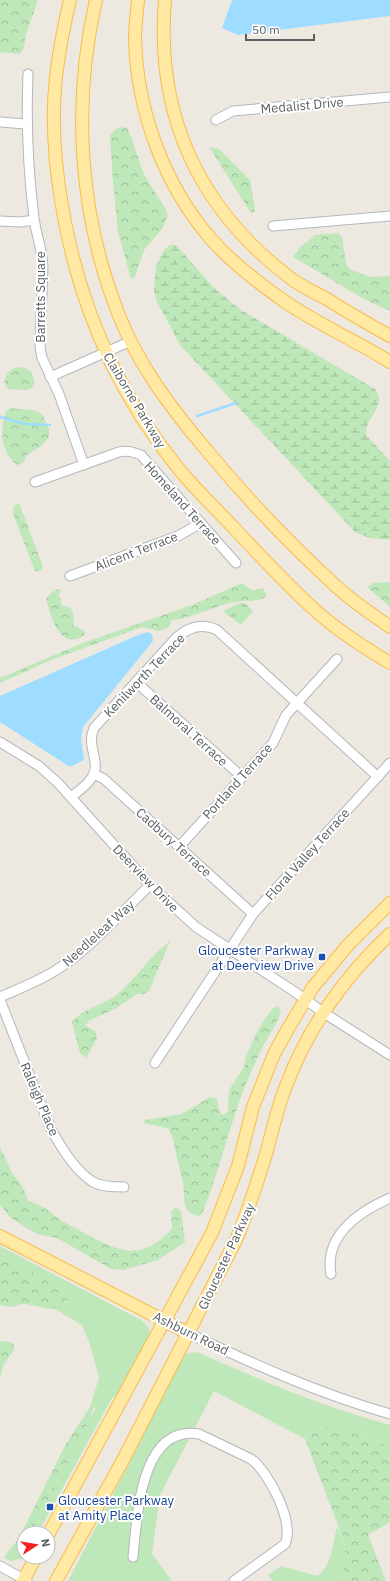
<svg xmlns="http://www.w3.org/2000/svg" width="390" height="1581" viewBox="0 0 390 1581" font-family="'IBM Plex Sans',sans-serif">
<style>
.green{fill:#bee7ba}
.forest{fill:url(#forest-crowns)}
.wetland{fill:url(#wetland-marsh)}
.park{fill:url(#park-tufts)}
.water{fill:#9eddff}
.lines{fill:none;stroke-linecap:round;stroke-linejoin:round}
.stream{stroke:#9eddff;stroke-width:2.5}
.minor-casing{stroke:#b3b7bc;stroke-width:11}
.major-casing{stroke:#f9bb4d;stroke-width:14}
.minor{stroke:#fff;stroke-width:9}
.major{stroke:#ffe9a3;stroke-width:12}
.transit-dot{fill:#1a4fb4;stroke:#fff;stroke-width:1.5}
.labels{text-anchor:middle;stroke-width:4;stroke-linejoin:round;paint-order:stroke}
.street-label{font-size:13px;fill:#595e62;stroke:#fff}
.transit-label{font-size:13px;fill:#164399;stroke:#fff;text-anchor:end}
</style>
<defs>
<pattern id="forest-crowns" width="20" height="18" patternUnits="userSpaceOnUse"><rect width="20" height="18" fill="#bee7ba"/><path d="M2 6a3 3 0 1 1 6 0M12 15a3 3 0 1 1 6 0" fill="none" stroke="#9dbe9b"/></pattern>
<pattern id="wetland-marsh" width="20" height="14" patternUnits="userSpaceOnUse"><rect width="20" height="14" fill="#bee7ba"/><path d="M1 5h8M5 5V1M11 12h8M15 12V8" fill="none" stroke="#9dbe9b"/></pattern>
<pattern id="park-tufts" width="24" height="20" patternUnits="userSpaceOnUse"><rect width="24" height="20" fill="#bee7ba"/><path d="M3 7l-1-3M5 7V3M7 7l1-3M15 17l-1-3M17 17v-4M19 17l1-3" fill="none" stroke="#9dbe9b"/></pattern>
</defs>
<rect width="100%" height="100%" fill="#ede9e0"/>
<g class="green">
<path d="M0 1246 139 1319C147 1324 151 1328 149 1338L120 1393 112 1398 38 1533H31L95 1410 94 1406 90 1407 99 1378 90 1344 82 1325 55 1309 66 1303 70 1297 41 1277 0 1252Z"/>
<path d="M197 1352C260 1380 324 1407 390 1425V1446L363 1437 322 1428 305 1439 214 1391 160 1495 152 1554 172 1581H68L142 1438 177 1364 185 1354Z"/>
<path d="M337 1526 346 1546 342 1581H273L268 1575 281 1566 318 1576C332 1564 333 1544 337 1526Z"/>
<path d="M24 1546V1558L11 1561 4 1558 9 1550 13 1552 21 1550Z"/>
</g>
<g class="forest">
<path d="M0 0H38L26 34 24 48 20 54 0 52Z"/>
<path d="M122 127 127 128C134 142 137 156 142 169 149 186 162 199 168 215L162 229 144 250 135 277 131 279 118 232 113 183 110 136 115 129Z"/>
<path d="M209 147 219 149 250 180 255 211 251 213Z"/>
<path d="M338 233 342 237 346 264 349 269 370 277 390 276V311L364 299 293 257 301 246 311 239 314 235Z"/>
<path d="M23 367 31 371 35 382 32 388 26 390 8 389 4 383C8 370 10 368 23 367Z"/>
<path d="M10 408 37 411 43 416 49 429V437L41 446 27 455 23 463 16 465C0 448 0 433 6 411Z"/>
<path d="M19 503 43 567 41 571H35L13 514 14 506Z"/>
<path d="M390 582V607L367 587 374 583Z"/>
<path d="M242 583 253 591 263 588 267 595C261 603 249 600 241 601 217 604 197 617 172 620L169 627 159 631 142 627 51 660 0 683V678L83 643 192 605Z"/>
<path d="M58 589 62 591 58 595 61 599V605L71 608 74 617 73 625 84 631 85 635C60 652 51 617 46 599L50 594Z"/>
<path d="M170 941 149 991 144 994H137L115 1009 90 1020 85 1025 96 1032 97 1038 86 1058 80 1053 72 1022C85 1007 105 1005 119 993 137 977 150 956 170 941Z"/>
<path d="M278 1006 281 1011C277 1024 270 1034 263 1046 256 1060 249 1076 243 1091 228 1132 218 1174 202 1214L198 1216 190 1213 185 1206 183 1183 172 1136 168 1128 143 1123 145 1120 182 1114 210 1097 217 1099 219 1111 223 1115 228 1112 229 1090 244 1067 246 1056 259 1028 272 1009Z"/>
<path d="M0 1147 12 1173 23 1187 28 1201C44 1206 44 1208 57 1217 66 1224 78 1229 88 1235 123 1254 142 1260 172 1229L171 1212 176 1207 181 1212 185 1242 158 1260 123 1270 111 1269 57 1238 37 1234 11 1218 0 1205Z"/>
<path d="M0 1252 41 1277 70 1297C57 1317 43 1306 25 1304 21 1303 17 1306 13 1307 9 1307 4 1306 0 1305Z"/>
<path d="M0 1341 11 1342 14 1345V1350L4 1364 0 1378Z"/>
<path d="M94 1406 90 1420 31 1533H24V1546L21 1550 13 1552 9 1550 18 1540 66 1444 90 1407Z"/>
<path d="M335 1425 362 1437 390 1446V1522L368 1535 386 1581H342L346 1546 305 1439 322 1428Z"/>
</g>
<path class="wetland" d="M170 245H176L214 288 241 310 375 389C388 407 365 416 366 435L390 461V539C377 540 367 538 355 532L180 345 156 300 154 289 156 266 164 250Z"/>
<path class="park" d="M240 603 246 604 253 611 241 625 223 611Z"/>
<g class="water">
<path d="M232 0H390V16L238 35 222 28Z"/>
<path d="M148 632 152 634 153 641 83 727 81 740 84 760 70 767 0 722V696L138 635Z"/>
</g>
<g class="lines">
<g class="stream">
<path d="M197 416 236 403"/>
<path d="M0 417 25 424 50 425"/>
</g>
<g class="minor-casing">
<g id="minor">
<path d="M28 74C26 123 28 170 34 218 36 234 42 249 43 266L40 347 42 358 59 394 84 465"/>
<path d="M216 120 233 111 390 97"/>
<path d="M0 122 26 124"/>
<path d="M0 221 20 222 34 220"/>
<path d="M273 226 390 216"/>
<path d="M50 377 131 341"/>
<path d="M35 482 119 452C128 450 133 452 141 455L236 563"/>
<path d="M70 576 178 536 201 523"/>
<path d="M136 682 242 777"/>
<path d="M0 742 39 766 58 783 150 885 196 927 295 992 324 1013 390 1055"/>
<path d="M94 774 104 779 253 914"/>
<path d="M71 797C77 792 85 787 90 780 104 763 85 748 94 728L177 637C189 627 203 623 217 630L378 777"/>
<path d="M179 847 273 743 286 715 337 659"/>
<path d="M0 997C21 988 42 980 61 967 91 947 123 911 150 885"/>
<path d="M0 1000 50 1127C60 1146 74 1170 93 1182 102 1187 114 1187 124 1187"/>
<path d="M155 1063 253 914 390 763"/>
<path d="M331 1274C324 1236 358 1212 390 1198"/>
<path d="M188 1333C253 1364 320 1394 390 1414"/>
<path d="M133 1557C137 1518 140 1424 199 1434L251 1459C269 1472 295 1523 285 1544L234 1581"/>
<path d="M0 1566 27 1581"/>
</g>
</g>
<g class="major-casing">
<g id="major">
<path d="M70 0C62 34 55 70 54 106 53 137 56 169 61 200 77 301 114 389 178 468 196 490 216 509 235 529 261 557 287 585 316 611 338 631 365 648 390 663"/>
<path d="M96 0C72 105 79 213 118 313 138 365 173 411 209 453 248 500 291 545 337 587 353 602 372 614 390 627"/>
<path d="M138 0C137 13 135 26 135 39 137 111 164 185 211 239 234 265 262 286 290 305 322 326 358 342 390 362"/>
<path d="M165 0C155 116 200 211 293 280 303 287 314 292 325 298 346 311 368 324 390 336"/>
<path d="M0 1236 188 1333"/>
<path d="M48 1535 212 1233 238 1166 253 1107 274 1054 289 1027 313 987 348 945 390 903"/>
<path d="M23 1581 36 1557"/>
<path d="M56 1581 123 1460 236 1240C248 1212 257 1183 266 1154 273 1129 278 1104 288 1081 309 1026 347 974 390 934"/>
</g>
</g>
<use href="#minor" class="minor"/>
<use href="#major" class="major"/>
</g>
<g class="transit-dot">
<rect x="318" y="953" width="8" height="8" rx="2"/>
<rect x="46" y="1503" width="8" height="8" rx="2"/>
</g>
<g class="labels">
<g class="street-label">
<text transform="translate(302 105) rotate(-5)" y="5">Medalist Drive</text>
<text transform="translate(40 297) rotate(-90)" y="5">Barretts Square</text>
<text transform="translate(135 400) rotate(59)" y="5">Claiborne Parkway</text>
<text transform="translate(183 503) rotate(48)" y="5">Homeland Terrace</text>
<text transform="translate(136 551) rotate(-21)" y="5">Alicent Terrace</text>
<text transform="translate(144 675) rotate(-46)" y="5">Kenilworth Terrace</text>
<text transform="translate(189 730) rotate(42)" y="5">Balmoral Terrace</text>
<text transform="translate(237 781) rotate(-48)" y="5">Portland Terrace</text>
<text transform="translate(174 842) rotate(42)" y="5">Cadbury Terrace</text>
<text transform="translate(307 854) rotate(-48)" y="5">Floral Valley Terrace</text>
<text transform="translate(146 878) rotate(46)" y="5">Deerview Drive</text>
<text transform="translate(98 933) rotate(-42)" y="5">Needleleaf Way</text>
<text transform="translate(40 1099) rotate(67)" y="5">Raleigh Place</text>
<text transform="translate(226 1256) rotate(-65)" y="5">Gloucester Parkway</text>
<text transform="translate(191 1333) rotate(26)" y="5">Ashburn Road</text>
</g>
<g class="transit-label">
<text x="314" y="955">Gloucester Parkway<tspan x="314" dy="15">at Deerview Drive</tspan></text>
<text x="58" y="1505" text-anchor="start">Gloucester Parkway<tspan x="58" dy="15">at Amity Place</tspan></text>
</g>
</g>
<g transform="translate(36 1545) rotate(78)"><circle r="19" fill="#ffffff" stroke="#bdbfc0"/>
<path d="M0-3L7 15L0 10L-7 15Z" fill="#f32021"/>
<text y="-6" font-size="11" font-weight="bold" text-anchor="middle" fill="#595e62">N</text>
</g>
<path d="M246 34v6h68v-6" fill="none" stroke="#595e62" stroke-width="2"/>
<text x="252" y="34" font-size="12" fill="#595e62" stroke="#ffffff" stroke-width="3" paint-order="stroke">50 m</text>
</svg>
